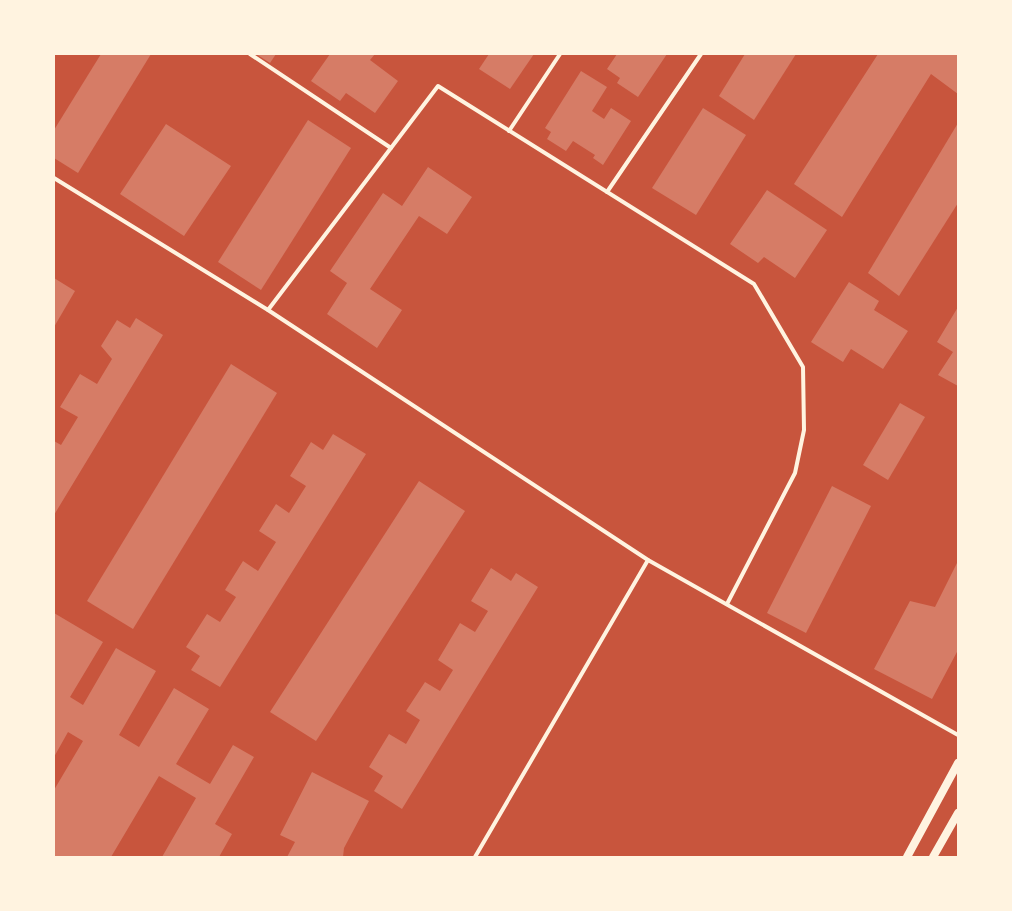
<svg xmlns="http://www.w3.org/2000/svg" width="1012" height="911" viewBox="0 0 1012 911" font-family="Helvetica,sans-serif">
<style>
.building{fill:#d67c66}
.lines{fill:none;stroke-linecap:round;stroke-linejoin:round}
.minor{stroke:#fff3e0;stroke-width:4}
.secondary{stroke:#fff3e0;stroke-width:8}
</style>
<rect width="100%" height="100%" fill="#c8553d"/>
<g class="building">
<path d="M101 54H151L78 173 54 158V130Z"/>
<path d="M256 54H276L270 63Z"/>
<path d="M330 54H375L370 60 398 81 375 113 346 93 340 101 311 81Z"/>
<path d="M489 54H534L510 89 479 69Z"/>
<path d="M617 54H667L638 97 617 83 620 78 607 69Z"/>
<path d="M745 54H796L754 120 719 96Z"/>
<path d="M878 54H958V94L931 74 842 217 794 184Z"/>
<path d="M581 71 607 87 592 111 604 119 611 108 631 121 603 165 593 158 595 155 573 141 566 151 547 139 551 132 545 128Z"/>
<path d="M703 108 746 135 696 215 652 188Z"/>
<path d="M308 120 351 148 261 290 218 262Z"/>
<path d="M958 123V203L899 296 868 273Z"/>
<path d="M166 124 231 166 184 236 120 194Z"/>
<path d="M428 167 472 197 447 234 419 216 370 289 402 310 377 348 327 314 347 283 330 271 383 193 402 206Z"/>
<path d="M767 190 827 230 795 278 764 257 758 263 730 244Z"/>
<path d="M54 278 75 291 54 327Z"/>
<path d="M849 282 879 301 874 310 908 331 883 369 851 349 843 362 811 342Z"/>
<path d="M958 307V386L938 375 953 352 937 342Z"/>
<path d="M136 318 163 335 54 515V441L61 445 78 417 60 407 80 374 97 384 112 359 101 346 117 320 130 328Z"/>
<path d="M231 364 277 393 133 629 87 601Z"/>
<path d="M900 403 925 417 888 480 863 465Z"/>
<path d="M333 434 366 454 220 687 191 670 200 656 186 647 207 614 220 622 236 597 225 590 243 561 258 571 276 542 259 531 276 504 289 513 306 486 290 476 311 442 323 450Z"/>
<path d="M419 481 465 511 316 741 270 712Z"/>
<path d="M832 486 871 506 806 633 767 613Z"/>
<path d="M958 561V650L932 699 874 669 910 601 935 607Z"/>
<path d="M491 568 511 581 516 573 538 587 402 809 374 791 383 776 369 767 389 734 406 744 420 720 406 711 425 682 440 691 453 670 438 660 460 623 475 632 488 611 471 601Z"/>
<path d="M54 613 103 642 70 697 83 705 116 648 156 671 119 735 139 747 174 688 209 709 176 764 210 784 233 745 254 757 215 824 232 834 219 857H162L196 798 159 776 111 857H54V790L83 741 68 732 54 757Z"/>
<path d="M312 772 369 801 344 848 343 857H287L295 842 280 835Z"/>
</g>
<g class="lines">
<g class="minor">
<path d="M250 54 391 148"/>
<path d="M509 131 560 54"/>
<path d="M54 178 268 310 648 560 958 735"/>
<path d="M607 192 701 54"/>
<path d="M268 310 438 86 754 284 803 367 804 430 795 473 727 604"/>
<path d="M475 857 648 560"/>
</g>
<g class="secondary">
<path d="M907 857 958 763"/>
<path d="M933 857 958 813"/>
</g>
</g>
<rect width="1012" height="911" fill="none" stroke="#fff3e0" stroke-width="110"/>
</svg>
